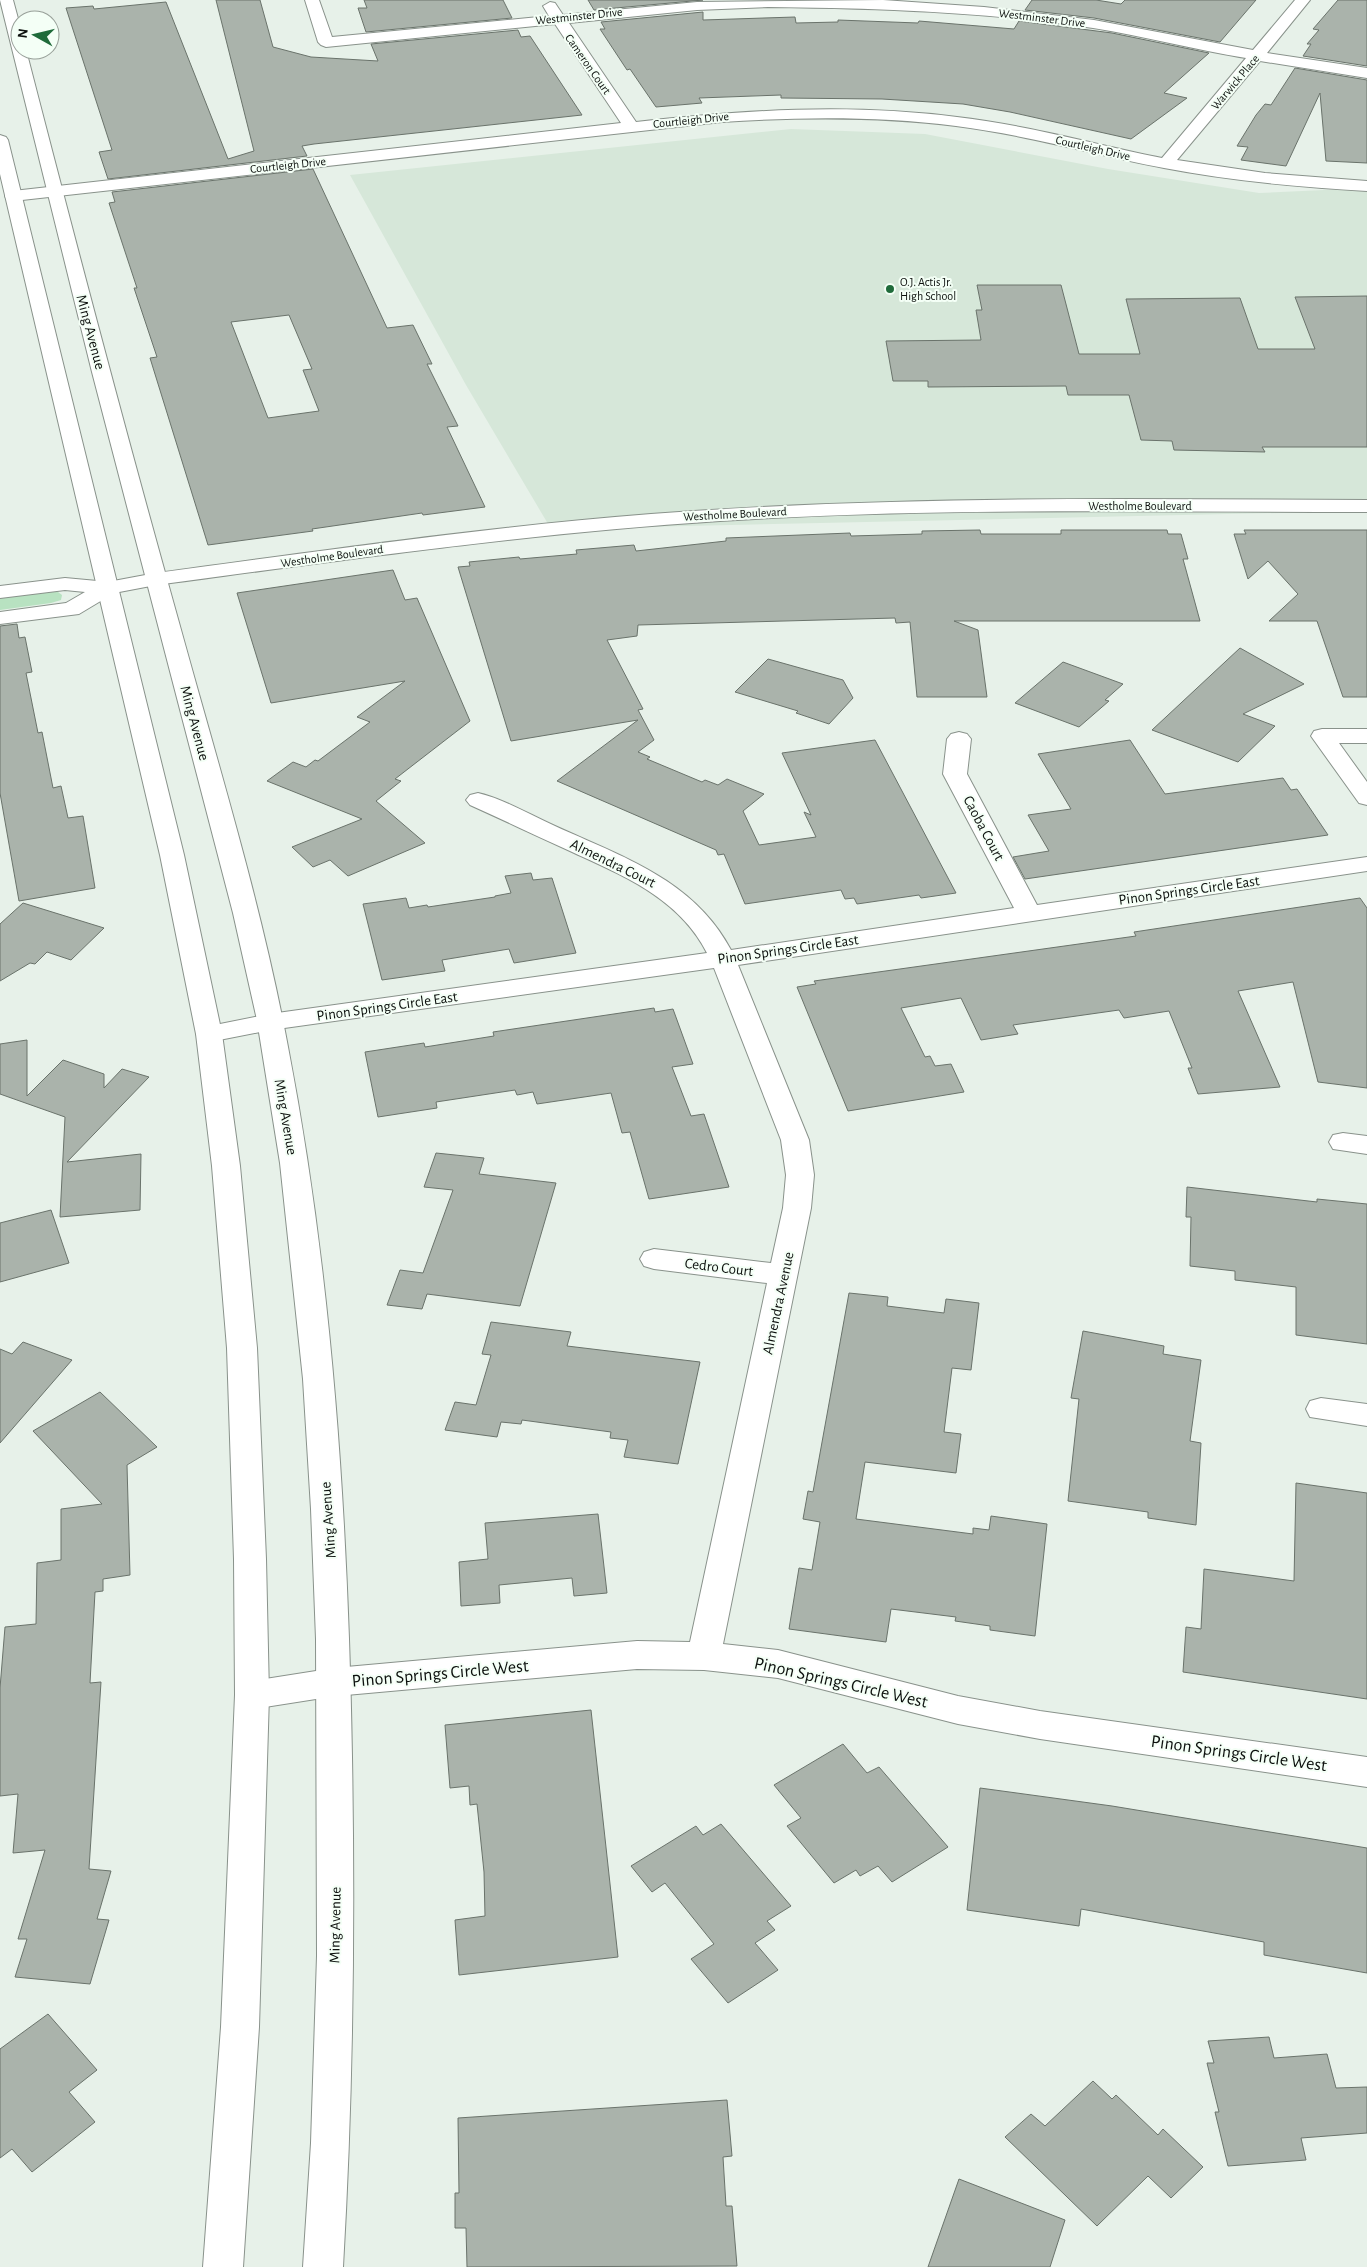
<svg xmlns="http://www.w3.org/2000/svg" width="1367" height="2267" viewBox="0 0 1367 2267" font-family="'Alegreya Sans',sans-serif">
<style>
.built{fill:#d6e7d9}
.green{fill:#b8e2c1}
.building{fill:#aab3ab;stroke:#6a736b;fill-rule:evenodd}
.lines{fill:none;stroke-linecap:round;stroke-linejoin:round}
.minor-casing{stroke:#89928b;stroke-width:2}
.secondary-casing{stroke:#89928b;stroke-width:2}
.minor{fill:#fff;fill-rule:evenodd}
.secondary{fill:#fff;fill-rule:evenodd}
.poi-dot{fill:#1f6b3a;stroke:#f4fff6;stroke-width:2}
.labels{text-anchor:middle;stroke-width:4;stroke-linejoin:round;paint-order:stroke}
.far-street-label{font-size:12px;fill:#0d110e;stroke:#f4fff6}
.far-poi-label{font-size:12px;fill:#0d110e;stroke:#f4fff6;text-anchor:start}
.street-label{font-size:15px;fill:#0d110e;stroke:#f4fff6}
.near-street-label{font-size:18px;fill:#0d110e;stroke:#f4fff6}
</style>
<rect width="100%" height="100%" fill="#e7f1e9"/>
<path class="built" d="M791 129 925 134 1108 169 1259 193 1367 188V511L551 529 466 385 350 175Z"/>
<path class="green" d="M46 592H58L62 595 61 600 51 603 0 610V597Z"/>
<g class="building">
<path d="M216 0H260L273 47 311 57 378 61 371 44 518 30 521 37 530 36 582 115 314 144 302 146 307 156 108 179 99 152 112 150 66 8 93 6 94 9 166 2 228 159 254 151Z"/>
<path d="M364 0H503L512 18 366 32 358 8H367Z"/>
<path d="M588 0H703L594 10Z"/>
<path d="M1032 0H1096L1121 4 1125 0H1256L1220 42 1094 18 1025 10Z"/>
<path d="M1338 0H1367V66L1303 56 1311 44H1307L1319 30 1313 29Z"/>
<path d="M703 12V20L795 17 796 23 838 22V20L918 23 919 21 1014 29 1019 21 1112 33 1209 53 1164 93 1187 98 1131 139 1010 112 963 104 882 99 781 98V95L699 98 702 103 656 107 630 69 627 70 600 29H605L601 22Z"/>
<path d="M1295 68 1367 80V163L1326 161 1320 93 1286 166 1241 160 1248 147 1237 146 1256 115 1265 104 1271 105Z"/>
<path d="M313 169 387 328 413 325 432 364H427L458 426 447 427 485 507 423 515 422 513 312 529 313 531 208 545 150 358 157 357 134 288H137L109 203 115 202 112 192ZM289 315 312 369 303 370 319 411 268 418 231 322Z"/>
<path d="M977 285H1061L1079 354H1140L1126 299 1240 298 1258 349H1315L1295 297 1367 296V447H1262L1265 452 1174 450 1172 441 1141 440 1129 395H1068L1066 386 928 387V381H893L886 341 981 340 976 310H982Z"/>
<path d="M980 530 981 534H1061V530H1167L1168 534H1181L1188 559H1183L1200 621H954L978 630 987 697H917L910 622 896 623 895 618 638 625 637 636 607 640 643 709 638 710 654 740 638 752 650 757 647 759 702 782 705 780 718 785 727 779 764 794 743 811 759 845 816 837 804 812 811 815 782 753 875 740 956 893 921 898 919 895 857 904 854 898 845 899 841 890 745 904 724 854 718 855 716 850 557 781 638 720 511 741 458 567 470 566 469 562 519 557 520 559 577 554 576 550 634 545 636 551 726 541V538L850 533 851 536 922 534V531Z"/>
<path d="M1244 530H1367V697H1343L1317 621H1269L1298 594 1268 561 1248 579 1234 534H1246Z"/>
<path d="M393 570 405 600 417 598 470 721 395 779 401 781 376 801 425 843 348 876 330 860 313 867 292 847 362 819 267 781 293 762 306 767 315 760 318 761 370 722 357 717 405 681 271 703 237 593Z"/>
<path d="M17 624 19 638 25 637 32 672 26 673 38 733 42 732 53 788 61 786 68 818 83 816 95 888 19 901 0 793V626Z"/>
<path d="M1240 648 1304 684 1243 714 1275 726 1238 762 1152 730Z"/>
<path d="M768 659 843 680 853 698 829 724 796 713 798 711 735 692Z"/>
<path d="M1063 662 1123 684 1105 700 1109 701 1079 727 1015 703Z"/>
<path d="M1130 740 1165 794 1283 778 1291 790 1297 789 1328 835 1025 879 1013 857 1049 851 1028 815 1071 809 1038 754Z"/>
<path d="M531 873 533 880 552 878 576 953 514 963 509 949 442 960 445 971 382 980 363 904 406 898 409 908 427 905 428 907 495 897V896L511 893 505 876Z"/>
<path d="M1360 898 1367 908V1088L1318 1082 1293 982 1238 991 1280 1087 1198 1094 1188 1068H1192L1169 1011 1124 1018 1119 1010 1013 1025 1018 1034 981 1040 961 998 901 1008 925 1057 930 1056 935 1066 951 1064 964 1092 848 1111 797 987 816 984 814 981 1136 936 1134 932Z"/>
<path d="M23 903 104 928 71 960 47 952 35 964 30 963 0 981V924Z"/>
<path d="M654 1008 655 1012 673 1009 693 1064 672 1067 691 1116 704 1114 729 1187 649 1199 630 1132 622 1133 611 1093 537 1104 533 1092 517 1095 515 1090 436 1102 437 1108 378 1117 365 1052 424 1043 425 1047 494 1036 493 1032Z"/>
<path d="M27 1040V1096L63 1060 104 1074V1088L122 1069 149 1077 67 1162 141 1154 140 1210 60 1217 65 1117 0 1094V1044Z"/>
<path d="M436 1153 484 1158 479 1174 556 1183 520 1306 427 1294 422 1309 387 1305 400 1270 423 1273 453 1190 424 1187Z"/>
<path d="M1187 1187 1317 1202V1199L1367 1204V1344L1296 1335V1287L1235 1280V1271L1190 1266 1191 1217H1186Z"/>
<path d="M51 1210 69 1263 0 1282V1223Z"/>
<path d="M849 1293 888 1297 887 1306 944 1313 946 1299 979 1303 971 1370 952 1368 944 1432 961 1434 956 1473 865 1462 856 1519 973 1534V1528L989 1530 991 1516 1047 1524 1035 1636 990 1630V1626L955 1621 956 1617 891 1609 886 1642 789 1629 799 1568 812 1570 820 1522 803 1519 808 1491 813 1492Z"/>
<path d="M491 1322 571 1332 567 1346 700 1362 678 1464 624 1457 628 1440 610 1438 611 1432 522 1420 521 1424 501 1422 497 1437 445 1430 455 1402 476 1405 491 1355 482 1354Z"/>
<path d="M1083 1331 1164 1346 1163 1354 1201 1360 1190 1441 1201 1443 1196 1525 1148 1518V1512L1068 1501 1079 1399 1071 1398Z"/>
<path d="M23 1342 72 1360 0 1443V1349L12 1354Z"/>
<path d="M100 1392 157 1447 127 1465 130 1575 103 1579V1591L95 1592 90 1683 101 1682 89 1869 111 1871 97 1919 109 1920 90 1984 15 1977 27 1939H18L45 1850 13 1853 18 1794 0 1796V1688L5 1627 36 1624 37 1563 61 1560V1509L102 1504 33 1431Z"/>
<path d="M1296 1483 1367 1493V1699L1183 1672 1186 1627 1201 1629 1204 1569 1294 1581Z"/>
<path d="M598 1514 607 1593 574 1596 572 1578 499 1585 500 1603 461 1606 459 1562 488 1559 485 1523Z"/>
<path d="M591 1710 618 1957 459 1975 455 1920 485 1916 484 1872 477 1804 470 1805 469 1786 450 1788 445 1725Z"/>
<path d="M843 1744 867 1773 879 1767 948 1847 892 1882 878 1866 860 1876 856 1870 834 1883 787 1826 801 1818 774 1785Z"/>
<path d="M980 1788 1112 1806 1367 1848V1973L1264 1955V1942L1081 1909 1079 1926 967 1910Z"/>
<path d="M721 1824 791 1906 767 1921 775 1930 755 1943 778 1970 728 2003 691 1959 714 1944 665 1883 652 1892 631 1866 696 1826 703 1835Z"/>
<path d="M48 2014 97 2070 69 2092 95 2122 32 2172 12 2149 0 2158V2049Z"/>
<path d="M1269 2037 1274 2058 1327 2054 1336 2088 1367 2087V2133L1301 2138 1306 2160 1228 2166 1215 2112H1219L1207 2063H1214L1208 2041Z"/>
<path d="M1093 2081 1112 2099 1116 2095 1158 2135 1163 2129 1203 2167 1171 2198 1148 2176 1097 2226 1005 2137 1031 2114 1045 2126Z"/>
<path d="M727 2100 732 2156 723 2157 726 2206H732L737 2266 467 2267 466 2228H455V2193H459L458 2118Z"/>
<path d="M959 2179 1065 2220 1050 2267H928Z"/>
</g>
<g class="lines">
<g class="minor-casing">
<g id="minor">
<path d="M305 0H319L332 37 549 16 543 6 550 2 555 3 563 15 697 2 883 0 984 7 1094 20 1253 50 1295 0H1310L1267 53 1367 68V78L1260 61 1177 160 1265 173 1367 181V191C1299 187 1231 181 1164 168 1095 155 1027 135 956 126 878 116 800 117 722 122L13 201 7 200 5 196 7 192 13 191 621 123 555 24 326 47 321 45 318 42ZM768 7C877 8 985 12 1093 28 1144 36 1195 50 1246 58L1162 158C1093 144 1026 125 957 117 849 103 743 110 636 122L569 23 697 10Z"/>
<path d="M1124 499 1367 500V512C1151 512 935 507 720 521 531 533 344 560 156 585L114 593 79 614 0 624V612L66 603 85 592 65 590 0 598V586L65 578 108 582 156 573C321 551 485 527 651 514 809 502 966 499 1124 499Z"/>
<path d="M1322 729H1367V743H1339L1367 782V805L1359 803 1311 736 1314 731Z"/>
<path d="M959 732 967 734 971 739 967 774 1037 905 1367 857V871L738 965 809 1140 814 1175 811 1208 723 1644 778 1650 958 1696 1040 1711 1367 1757V1787L1040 1739 958 1724 778 1678 704 1670 637 1669 335 1696 252 1709 240 1705 235 1695 240 1685 252 1681 335 1668 637 1641 690 1642 767 1283 654 1269 644 1266 640 1259 644 1252 654 1249 771 1263 783 1208 786 1175 781 1140 714 968 270 1030 209 1042 200 1040 196 1034 200 1028 270 1014 707 953C679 898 624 876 570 851 537 836 503 820 470 805L466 800 470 795 478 793C504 799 530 815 555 826 623 857 694 880 731 950L1014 908 943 774 947 739 951 734Z"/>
<path d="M1343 1133 1367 1136V1154L1333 1149 1329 1142 1333 1135Z"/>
<path d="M1321 1398 1367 1404V1426L1310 1417 1306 1409 1310 1401Z"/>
</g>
</g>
<g class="secondary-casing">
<g id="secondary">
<path d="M0 0H13L20 26V50H26C75 240 125 430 178 619 217 761 261 902 288 1047 333 1281 348 1520 352 1757 355 1927 353 2097 343 2267H303L311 2143 317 1956 316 1639 311 1509 303 1379 280 1163 257 1020 233 913 92 372Z"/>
<path d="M0 135 6 137 8 140 184 855 222 1034 240 1166 257 1348 266 1559 269 1695 259 2027 243 2267H203L221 2027 235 1695 234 1559 227 1348 212 1166 196 1034 160 855 0 174Z"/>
</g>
</g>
<use href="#minor" class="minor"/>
<use href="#secondary" class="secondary"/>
</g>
<circle class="poi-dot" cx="890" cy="289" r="5"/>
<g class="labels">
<g class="far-street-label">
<text transform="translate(579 16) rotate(-6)" y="4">Westminster Drive</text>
<text transform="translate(1042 18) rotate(7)" y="4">Westminster Drive</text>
<text transform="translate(588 64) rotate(55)" y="4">Cameron Court</text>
<text transform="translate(1235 82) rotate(-50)" y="4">Warwick Place</text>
<text transform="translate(691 120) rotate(-6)" y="4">Courtleigh Drive</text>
<text transform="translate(1093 148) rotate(13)" y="4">Courtleigh Drive</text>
<text transform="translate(288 165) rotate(-6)" y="4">Courtleigh Drive</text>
<text x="1140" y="510">Westholme Boulevard</text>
<text transform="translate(735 514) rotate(-3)" y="4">Westholme Boulevard</text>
<text transform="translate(332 556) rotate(-8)" y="4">Westholme Boulevard</text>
</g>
<g class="far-poi-label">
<text x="900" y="286">O.J. Actis Jr.<tspan x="900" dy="14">High School</tspan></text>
</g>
<g class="street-label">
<text transform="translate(91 332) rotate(75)" y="5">Ming Avenue</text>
<text transform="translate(195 723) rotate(75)" y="5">Ming Avenue</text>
<text transform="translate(984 828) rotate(62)" y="5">Caoba Court</text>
<text transform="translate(613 863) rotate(26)" y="5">Almendra Court</text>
<text transform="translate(1189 890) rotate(-8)" y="5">Pinon Springs Circle East</text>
<text transform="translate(788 949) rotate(-8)" y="5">Pinon Springs Circle East</text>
<text transform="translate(387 1006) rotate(-8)" y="5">Pinon Springs Circle East</text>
<text transform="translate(286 1117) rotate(80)" y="5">Ming Avenue</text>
<text transform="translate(719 1267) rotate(7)" y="5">Cedro Court</text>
<text transform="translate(778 1303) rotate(-78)" y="5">Almendra Avenue</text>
<text transform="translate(328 1520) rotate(-94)" y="5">Ming Avenue</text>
<text transform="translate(335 1925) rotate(-89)" y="5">Ming Avenue</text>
</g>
<g class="near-street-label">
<text transform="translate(440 1673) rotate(-5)" y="6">Pinon Springs Circle West</text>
<text transform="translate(841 1682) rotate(13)" y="6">Pinon Springs Circle West</text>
<text transform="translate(1239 1753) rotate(8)" y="6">Pinon Springs Circle West</text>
</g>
</g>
<g transform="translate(35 35) rotate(278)"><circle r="24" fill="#f4fff6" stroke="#98a099"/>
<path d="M0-4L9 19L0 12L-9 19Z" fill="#1f6b3a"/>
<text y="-8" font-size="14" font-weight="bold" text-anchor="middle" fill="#0d110e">N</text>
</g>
</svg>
